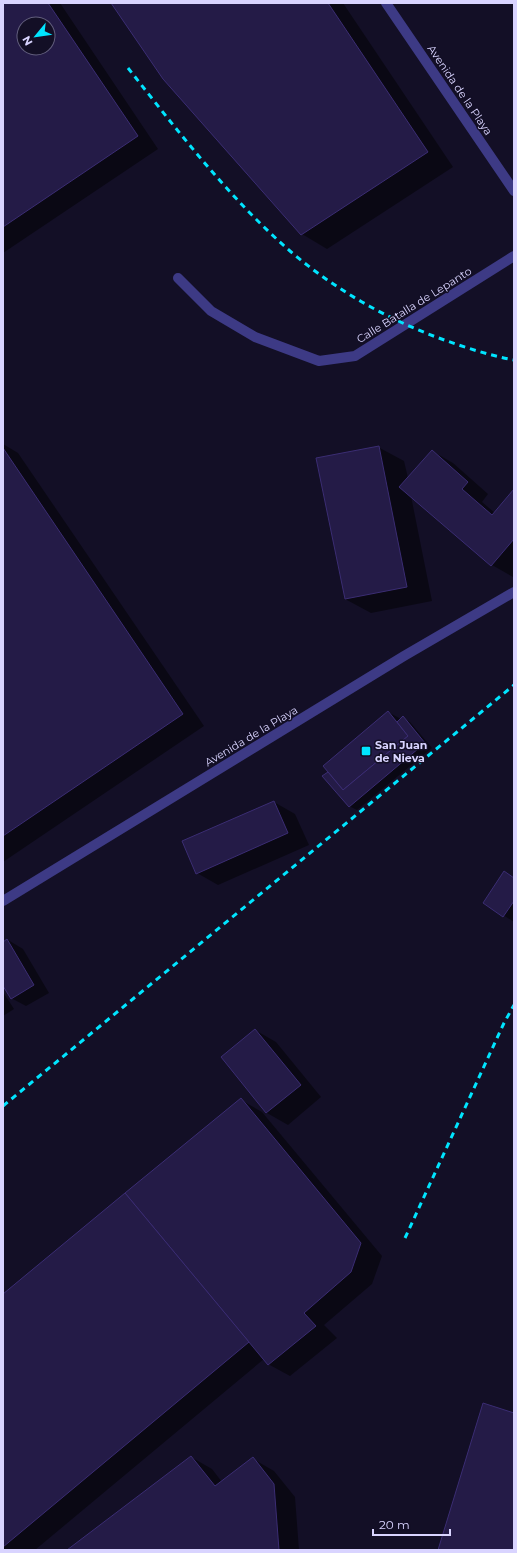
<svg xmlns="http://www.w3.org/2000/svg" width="517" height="1553" viewBox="0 0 517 1553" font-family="Montserrat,sans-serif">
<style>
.shadow{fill:#0007;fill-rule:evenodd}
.building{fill:#241b47;stroke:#3b2d73;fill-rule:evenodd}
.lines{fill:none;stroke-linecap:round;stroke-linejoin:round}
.lane{stroke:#3d3a85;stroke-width:10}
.street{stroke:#3d3a85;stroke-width:10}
.rail{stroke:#00e5ff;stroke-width:3;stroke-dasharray:6 5;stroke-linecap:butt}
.poi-dot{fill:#00e5ff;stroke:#130f26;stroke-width:1.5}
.labels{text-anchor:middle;stroke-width:3;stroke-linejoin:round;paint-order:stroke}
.street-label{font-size:11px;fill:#d9d4ff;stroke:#130f26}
.poi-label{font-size:11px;font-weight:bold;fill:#d9d4ff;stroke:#130f26;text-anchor:start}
</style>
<rect width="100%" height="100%" fill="#130f26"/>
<g class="shadow">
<path d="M3 3H60L158 149 3 253ZM24 24H48V48H24Z"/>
<path d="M113 3H343L453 167 327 249 302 234Z"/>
<path d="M3 444 18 453 204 726 3 862Z"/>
<path d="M378 447 404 461 408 478 432 451 453 463 488 494 482 502 495 513 514 491V575L513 577 492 565 411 496 432 601 371 613 345 599Z"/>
<path d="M388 712 401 719 403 718 410 722 432 748 357 810 349 806Z"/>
<path d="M274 802 295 814 309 845 218 885 197 873Z"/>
<path d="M514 878V922L485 903Z"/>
<path d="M8 940 23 949 49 993 26 1006 11 998 3 984V943Z"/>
<path d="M3 992 14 1009 3 1016Z"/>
<path d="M255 1030 276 1042 321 1097 288 1125 267 1113 222 1057Z"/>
<path d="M241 1100 262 1112 382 1256 372 1284 324 1325 337 1338 290 1376 268 1364 264 1359 35 1550H3V1295Z"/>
<path d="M191 1457 212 1469 222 1482 253 1459 274 1471 295 1497 299 1550H69Z"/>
</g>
<g class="building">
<path d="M3 3H48L138 136 3 227ZM24 24H48V48H24Z"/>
<path d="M111 3H328L428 152 301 235 163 79Z"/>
<path d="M379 446 407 587 345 599 316 458Z"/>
<path d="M3 448 183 714 3 836Z"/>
<path d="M432 450 468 482 462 489 492 515 514 489V539L491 566 399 487Z"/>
<path d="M388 711 408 736 343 790 323 766Z"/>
<path d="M403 716 425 743 349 807 322 776 328 772 343 790 408 736 397 722Z"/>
<path d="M274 801 288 833 196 874 182 841Z"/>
<path d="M504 871 514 878V901L503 917 483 903Z"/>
<path d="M7 939 34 985 11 999 3 986V942Z"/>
<path d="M255 1029 301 1085 266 1113 221 1057Z"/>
<path d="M241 1098 361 1243 351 1272 304 1313 316 1326 268 1365 125 1193Z"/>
<path d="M125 1193 249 1342 3 1547V1294Z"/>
<path d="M483 1403 514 1413V1550H438Z"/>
<path d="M191 1456 215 1486 253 1457 274 1484 279 1550H67Z"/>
</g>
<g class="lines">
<path class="lane" d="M178 278 211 311 255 337 319 361 355 356 514 256"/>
<g class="street">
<path d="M386 3 514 191"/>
<path d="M3 901 404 656 514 592"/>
</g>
<g class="rail">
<path d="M128 68C177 130 230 199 290 251 333 288 383 317 436 337 461 346 487 355 514 360"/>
<path d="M3 1106 514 685"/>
<path d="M405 1238 504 1023 514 1005"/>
</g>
</g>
<rect class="poi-dot" x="361" y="746" width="10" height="10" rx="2"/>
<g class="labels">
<g class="street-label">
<text transform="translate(460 90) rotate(56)" y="4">Avenida de la Playa</text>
<text transform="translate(414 305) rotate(-32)" y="4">Calle Batalla de Lepanto</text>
<text transform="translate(251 736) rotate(-31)" y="4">Avenida de la Playa</text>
</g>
<g class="poi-label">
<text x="375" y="749">San Juan<tspan x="375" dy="13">de Nieva</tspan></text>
</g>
</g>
<rect width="517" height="1553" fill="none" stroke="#d9d4ff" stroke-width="8"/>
<g transform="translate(36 36) rotate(241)"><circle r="19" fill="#130f26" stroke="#625e7d"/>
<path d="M0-3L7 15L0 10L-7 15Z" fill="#00e5ff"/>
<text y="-6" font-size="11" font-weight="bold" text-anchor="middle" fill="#d9d4ff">N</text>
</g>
<path d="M373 1529v6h77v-6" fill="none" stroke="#d9d4ff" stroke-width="2"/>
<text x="379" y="1529" font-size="12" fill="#d9d4ff" stroke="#130f26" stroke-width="3" paint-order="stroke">20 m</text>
</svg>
